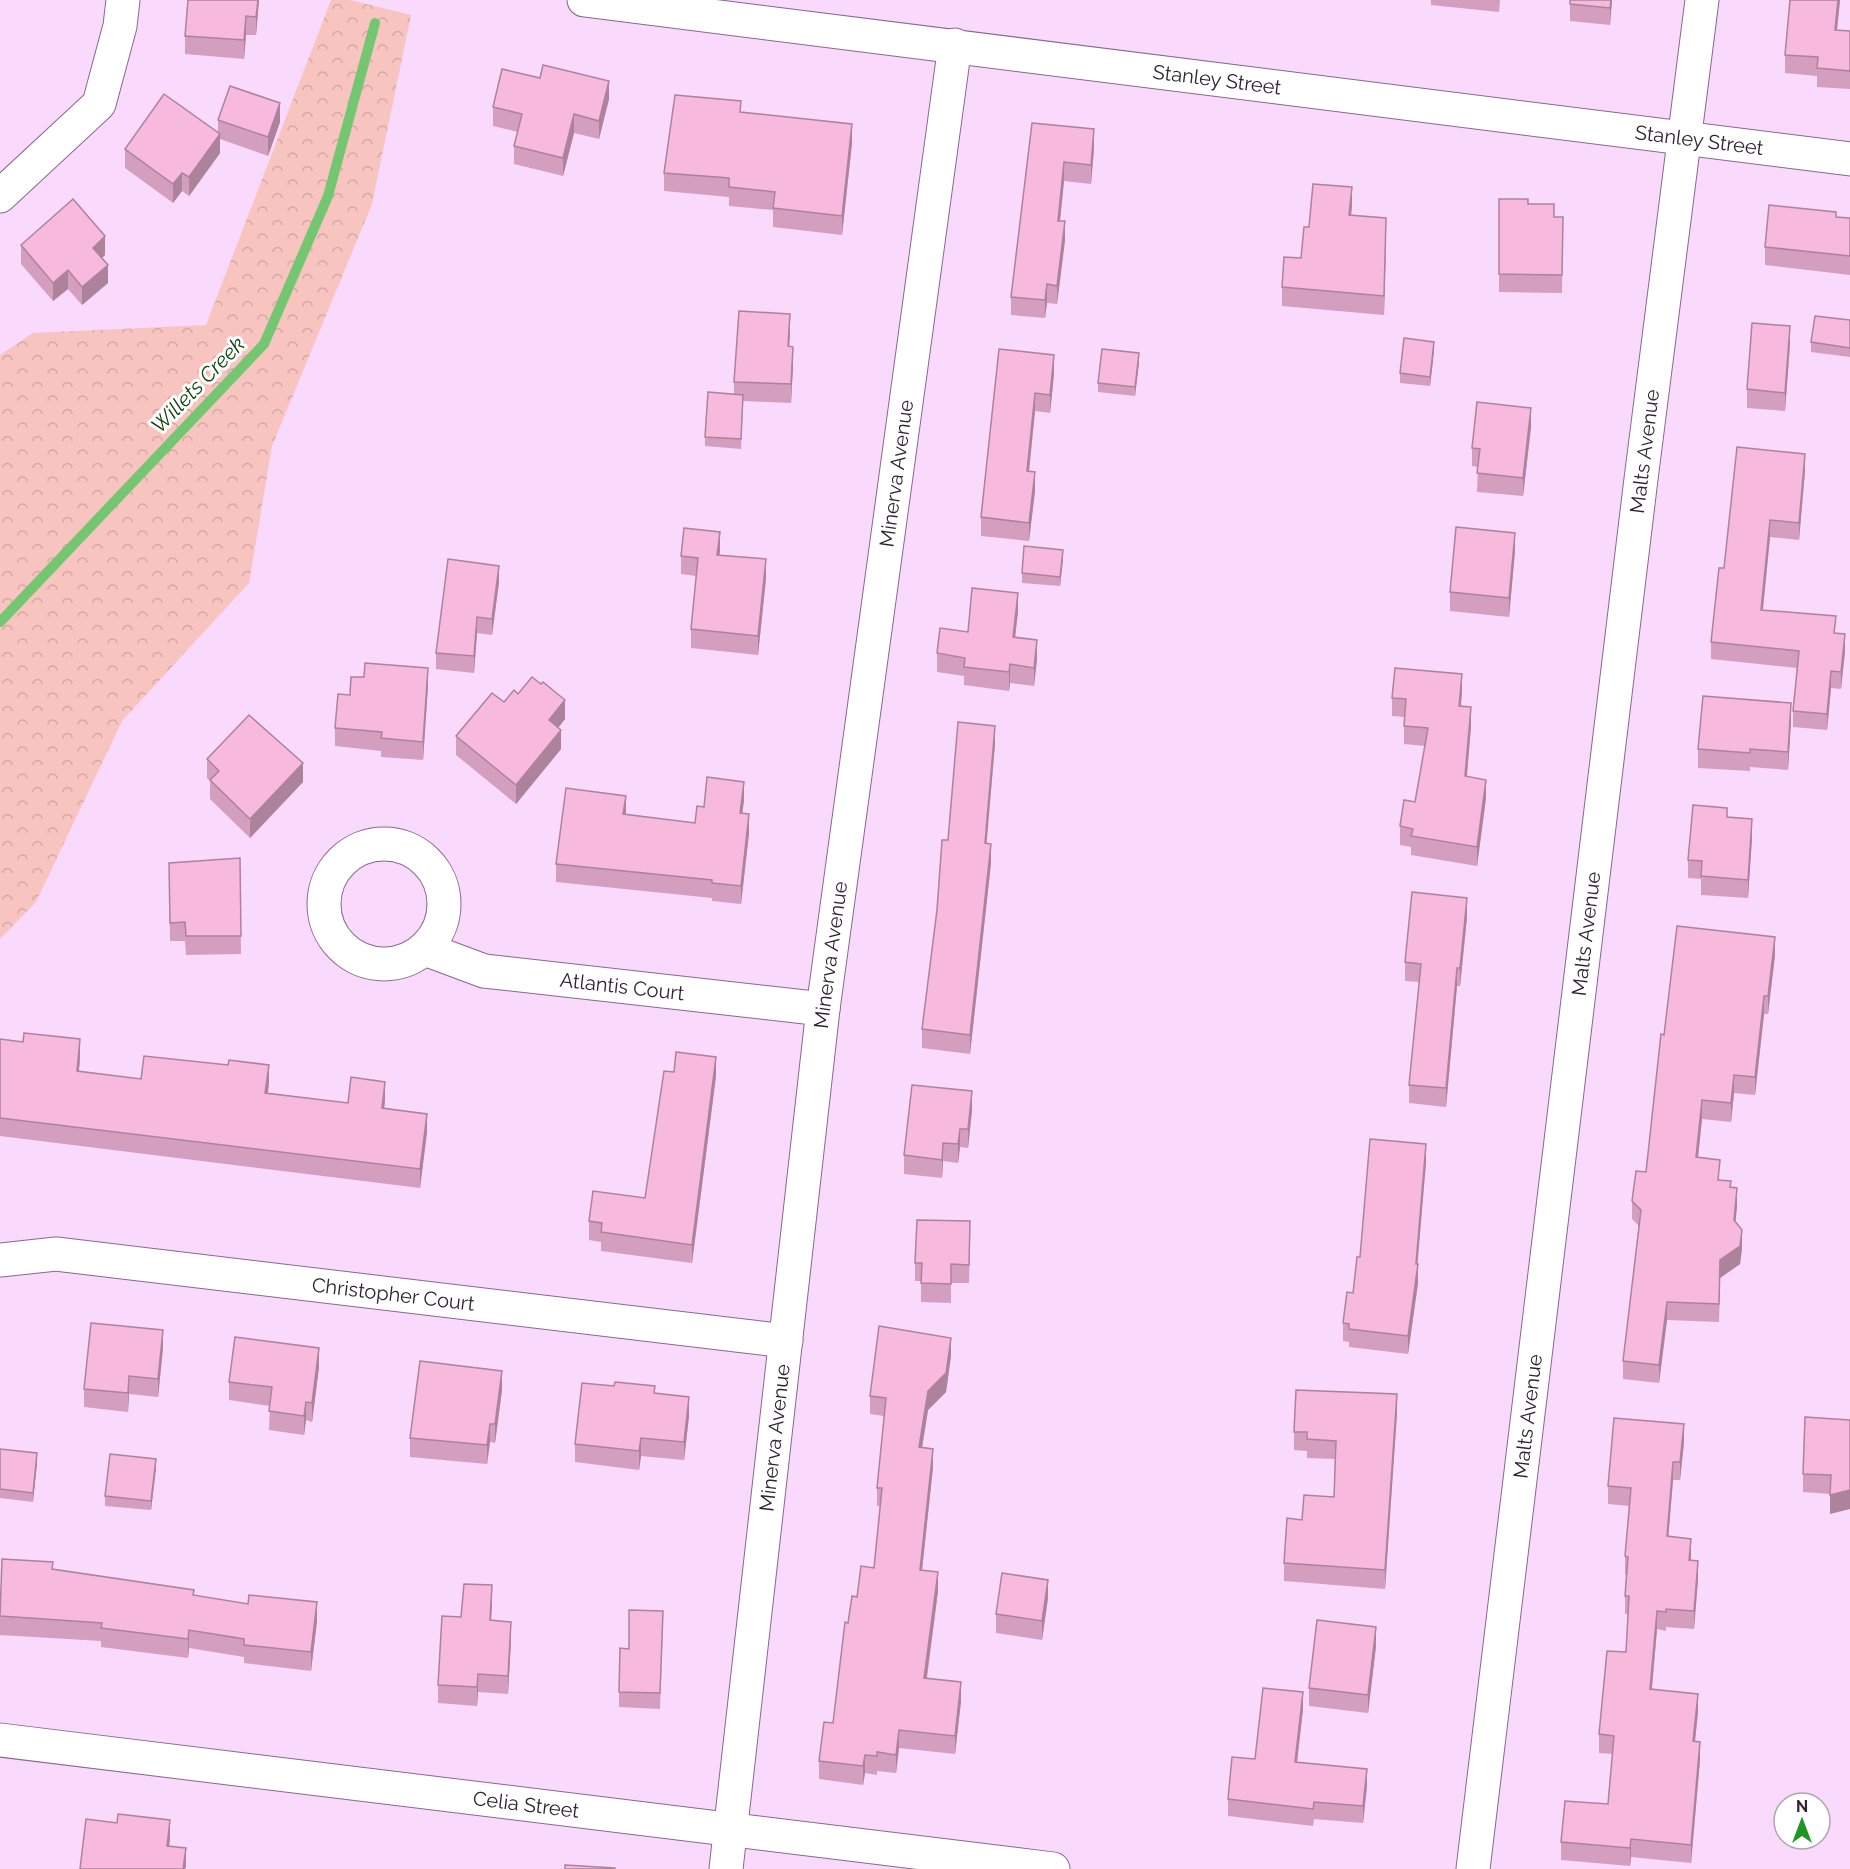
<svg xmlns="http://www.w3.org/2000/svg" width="1850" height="1869" viewBox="0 0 1850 1869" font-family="Raleway,sans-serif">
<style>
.forest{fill:url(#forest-crowns)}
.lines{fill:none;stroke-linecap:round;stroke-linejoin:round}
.stream{stroke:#74c671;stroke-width:10}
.minor-casing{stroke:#8a678e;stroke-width:35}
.minor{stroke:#fff;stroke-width:33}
.wall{fill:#d49fbe}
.shaded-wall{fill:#ad829b}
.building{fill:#f7b9dd;stroke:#ad829b;stroke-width:1.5}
.labels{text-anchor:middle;stroke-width:6;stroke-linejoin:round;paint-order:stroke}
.street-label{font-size:20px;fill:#302232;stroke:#fff}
.water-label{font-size:21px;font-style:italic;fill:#0a440c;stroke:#fff}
</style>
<defs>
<pattern id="forest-crowns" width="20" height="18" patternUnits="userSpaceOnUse" patternTransform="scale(1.5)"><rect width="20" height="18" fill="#f7c4c0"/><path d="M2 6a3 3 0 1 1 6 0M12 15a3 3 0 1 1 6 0" fill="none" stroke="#d4a8a5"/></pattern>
</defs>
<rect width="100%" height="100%" fill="#f9dafd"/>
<path class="forest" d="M331 0H350L411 15 372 204 272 446 249 583 122 721 36 902 0 939V355L33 333 206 325Z"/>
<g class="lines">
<path class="stream" d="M0 622 264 344 328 196 375 23"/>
<g class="minor-casing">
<g id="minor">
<path id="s1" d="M584 0 1850 159"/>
<path d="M0 196 99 104 120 26 123 0"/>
<circle cx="384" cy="904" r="60"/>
<path id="s2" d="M425 949 484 971 823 1009"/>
<path id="s3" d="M0 1260 56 1254 786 1341"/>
<path id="s4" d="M0 1740 1053 1869"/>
<path id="s5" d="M726 1869 823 1009 955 45"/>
<path id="s6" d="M1473 1869 1641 479 1702 0"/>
</g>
</g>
<use href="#minor" class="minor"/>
</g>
<g class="wall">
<path d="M188 0H259L256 35H246L244 59 185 54V36Z"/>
<path d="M1431 0H1500L1499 12 1431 5Z"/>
<path d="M1570 0H1612L1610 25 1570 21Z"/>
<path d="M1790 0H1840L1837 30 1850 31V89L1817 87V76L1785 73V55Z"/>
<path d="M609 99 599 139 574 133 563 176 514 164V146L518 132 493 126V107Z"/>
<path d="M741 112 852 143 842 235 773 227V210L729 206V197L664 191V173Z"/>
<path d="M218 120 280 122 268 156 220 139V153L189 196 182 191 173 203 125 168V149L218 133Z"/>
<path d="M1032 123 1094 148 1091 184 1064 181 1060 221 1065 240 1057 304 1047 303 1045 318 1011 315V297Z"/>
<path d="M1499 199 1528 204 1554 217H1563L1562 293 1499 292Z"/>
<path d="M1352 206 1351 215 1386 237 1384 315 1282 306V287L1301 258 1309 227Z"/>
<path d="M1836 217 1850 218V275L1765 265V247Z"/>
<path d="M21 245 105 255 102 258 108 283 82 305 68 289 53 301 21 264Z"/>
<path d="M1850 320V357L1811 352V342Z"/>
<path d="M790 333 789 346 793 366 791 403 743 401 741 449 705 446V437L734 394V382Z"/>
<path d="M1790 344 1785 411 1747 408V389Z"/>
<path d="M999 349 1054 374 1050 413 1035 411 1029 471 1035 491 1029 541 981 536V517Z"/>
<path d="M1434 351 1430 386 1400 383V373Z"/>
<path d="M1139 363 1135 396 1098 392V383Z"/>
<path d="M1531 427 1523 496 1477 492 1478 467 1472 466V448Z"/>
<path d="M1805 471 1799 540 1770 537 1763 610 1836 633 1845 651 1841 689 1831 688 1827 730 1793 727V711L1797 668 1711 659V642L1724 568Z"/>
<path d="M720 551 719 555 766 578 758 655 691 648V629L696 576 681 574V556Z"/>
<path d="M1515 551 1509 617 1450 611V592Z"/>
<path d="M1063 559 1060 586 1022 583V573Z"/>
<path d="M499 582 492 635 477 633 474 673 436 669V653Z"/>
<path d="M1018 611 1015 638 1037 659 1034 686 1010 683 1009 691 964 685V676L937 672V653L968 632Z"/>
<path d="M428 686 423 760 381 757V751L335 746V728L350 695Z"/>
<path d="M1462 692 1461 706 1471 726 1467 777 1486 798 1477 866 1411 855V847L1400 845V826L1415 802 1425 746 1404 744V717L1392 716V698Z"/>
<path d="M518 694 565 719 558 728 561 749 516 804 456 755V736Z"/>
<path d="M1791 721 1788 770 1750 767V771L1698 768V749Z"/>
<path d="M995 744 986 844 991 863 970 1054 922 1048V1029L948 840Z"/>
<path d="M207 759 303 782 250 838 210 799V781L207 778Z"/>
<path d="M744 800 742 813 749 833 741 904 712 901V898L556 882V864L626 815 695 823 704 807Z"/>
<path d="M1727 817 1752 838 1748 898 1701 895V879L1688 878V860Z"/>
<path d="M240 858 241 954 186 955 185 941H170L169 863Z"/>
<path d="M1467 917 1460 986H1457L1446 1107 1409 1103V1085L1419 982 1405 981V962Z"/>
<path d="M1775 955 1768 1014H1764L1755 1095 1734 1093 1731 1122 1702 1119 1698 1158 1720 1180 1731 1187 1737 1206 1735 1222 1742 1248 1740 1264 1720 1278 1719 1322 1667 1320 1659 1383 1623 1379V1361L1639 1226 1632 1219V1201L1646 1172 1664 1035Z"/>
<path d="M0 1039 23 1042 80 1058 79 1071 141 1079 269 1083 268 1093 348 1103 385 1100 384 1109 427 1132 420 1188 0 1136Z"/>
<path d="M716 1076 692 1263 601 1251V1242L589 1240V1221L645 1198Z"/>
<path d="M972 1110 968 1148 960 1147 958 1163 943 1161 942 1178 904 1174V1155Z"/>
<path d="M1426 1162 1417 1264 1418 1283 1408 1354 1349 1347V1342L1343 1341V1323L1353 1293 1360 1257Z"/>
<path d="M970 1240 969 1283H951V1303L921 1302V1281H915V1263Z"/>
<path d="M163 1348 158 1397 129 1394 128 1412 84 1407V1389Z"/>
<path d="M951 1356 946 1392 928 1410 922 1448 933 1467 922 1570 938 1591 927 1678 961 1701 955 1754 899 1748 896 1773 877 1771V1775L865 1773 863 1785 819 1779V1761L833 1723 848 1623 857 1597 874 1568 880 1506H877V1488L884 1416 870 1414V1396Z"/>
<path d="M319 1367 312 1422 306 1420 304 1435 269 1430 270 1406 229 1400V1382Z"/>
<path d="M502 1390 495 1443 490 1442 487 1464 410 1457V1438Z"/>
<path d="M655 1393 689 1416 684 1460 641 1456 639 1470 575 1462V1444Z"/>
<path d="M1397 1413 1385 1589 1284 1581V1563L1302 1520 1334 1497 1335 1459 1307 1458V1451L1294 1450V1432Z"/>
<path d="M1850 1420 1830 1514V1494L1803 1492V1474Z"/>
<path d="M1684 1442 1680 1480H1673L1668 1537 1691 1557V1560L1698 1579 1694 1629 1666 1627V1631L1657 1629 1652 1689 1698 1712 1695 1741 1700 1760 1691 1863 1631 1857 1630 1866 1561 1860V1842L1608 1804 1612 1754 1599 1753V1734L1626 1652 1628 1614H1625V1596L1626 1575H1625V1556L1629 1506 1608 1504V1486Z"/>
<path d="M0 1449 37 1463 33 1502 0 1498Z"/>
<path d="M156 1468 151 1510 105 1506V1496Z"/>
<path d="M53 1569 194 1595 317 1621 311 1671 244 1663V1657L189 1648 188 1658 101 1647V1641L0 1635V1592Z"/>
<path d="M1048 1598 1042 1640 996 1633V1614Z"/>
<path d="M492 1603 491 1620 511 1641 508 1694 478 1692 477 1706 438 1703V1685L461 1617Z"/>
<path d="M663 1626 660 1709 619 1707V1692L629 1649Z"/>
<path d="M1376 1646 1368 1713 1309 1706V1688Z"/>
<path d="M1303 1709 1297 1762 1367 1786 1363 1823 1314 1819 1313 1826 1228 1816V1799L1255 1759Z"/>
</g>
<g class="shaded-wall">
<path d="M258 0H259L256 35V17Z"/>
<path d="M1611 0H1612L1610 25V8Z"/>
<path d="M1838 0H1840L1835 48V30Z"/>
<path d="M246 16V35L244 59V40Z"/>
<path d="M609 81V99L599 139V121Z"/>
<path d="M280 103V122L268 156V137Z"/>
<path d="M574 114V133L563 176V158Z"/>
<path d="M852 124V143L842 235V216Z"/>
<path d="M1094 129V148L1091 184V165Z"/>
<path d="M220 134V153L189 196V177Z"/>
<path d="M1064 162V181L1058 239V221Z"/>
<path d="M182 173V191L173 203V184Z"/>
<path d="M1352 187V206L1349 233V215Z"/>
<path d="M1386 218V237L1384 315V296Z"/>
<path d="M1065 221V240L1057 304V286Z"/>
<path d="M105 236V255L93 266V248Z"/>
<path d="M108 265V283L82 305V287Z"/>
<path d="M68 270V289L53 301V283Z"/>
<path d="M1047 284V303L1045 318V300Z"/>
<path d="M790 314V333L788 365V346Z"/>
<path d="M1790 326V344L1785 411V393Z"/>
<path d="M1434 342V351L1430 386V377Z"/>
<path d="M793 347V366L791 403V384Z"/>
<path d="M1139 353V363L1135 396V387Z"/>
<path d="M1054 355V374L1050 413V395Z"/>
<path d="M1035 393V411L1027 490V471Z"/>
<path d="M1531 408V427L1523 496V478Z"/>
<path d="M1805 454V471L1799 540V523Z"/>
<path d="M1035 472V491L1029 541V523Z"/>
<path d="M1770 520V537L1761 627V610Z"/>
<path d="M720 532V551L717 573V555Z"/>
<path d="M1515 533V551L1509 617V598Z"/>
<path d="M1063 550V559L1060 586V577Z"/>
<path d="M766 559V578L758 655V636Z"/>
<path d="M499 566V582L492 635V619Z"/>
<path d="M1018 593V611L1013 656V637Z"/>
<path d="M477 617V633L474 673V656Z"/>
<path d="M1845 634V651L1841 689V672Z"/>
<path d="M1037 640V659L1034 686V668Z"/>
<path d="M1010 664V683L1009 691V672Z"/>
<path d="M428 668V686L423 760V742Z"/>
<path d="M1831 671V688L1827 730V714Z"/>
<path d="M1462 674V692L1459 724V706Z"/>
<path d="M565 700V719L549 739V720Z"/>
<path d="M1791 703V721L1788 770V752Z"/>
<path d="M1471 707V726L1465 795V776Z"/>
<path d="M995 726V744L985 862V843Z"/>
<path d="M561 730V749L516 804V785Z"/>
<path d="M303 763V782L250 838V819Z"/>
<path d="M1486 780V798L1477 866V847Z"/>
<path d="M744 782V800L740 832V813Z"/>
<path d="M626 796V815L623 814Z"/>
<path d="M749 814V833L741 904V886Z"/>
<path d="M1752 819V838L1748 898V880Z"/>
<path d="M991 844V863L970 1054V1035Z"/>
<path d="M1467 898V917L1460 986V968Z"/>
<path d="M1775 937V955L1768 1014V996Z"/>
<path d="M1457 968V986L1446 1107V1088Z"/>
<path d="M1764 996V1014L1755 1095V1077Z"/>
<path d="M80 1039V1058L77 1090V1071Z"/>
<path d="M716 1057V1076L692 1263V1245Z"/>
<path d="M269 1065V1083L265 1111V1093Z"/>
<path d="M1734 1075V1093L1731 1122V1103Z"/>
<path d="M385 1082V1100L382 1127V1108Z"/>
<path d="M972 1091V1110L968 1148V1129Z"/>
<path d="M1702 1100V1119L1696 1175V1157Z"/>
<path d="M427 1114V1132L420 1188V1169Z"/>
<path d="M960 1129V1147L958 1163V1144Z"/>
<path d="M943 1143V1161L942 1178V1160Z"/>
<path d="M1426 1144V1162L1416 1282 1418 1264V1283L1408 1354V1336Z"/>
<path d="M1737 1188V1206L1734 1238V1220Z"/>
<path d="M1742 1230V1248L1740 1264 1720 1278 1719 1322 1720 1260Z"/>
<path d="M1667 1302V1320L1659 1383V1365Z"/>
<path d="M163 1330V1348L158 1397V1379Z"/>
<path d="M951 1338V1356L946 1392 928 1410 919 1466V1447L928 1391Z"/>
<path d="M319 1348V1367L312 1422V1403Z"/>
<path d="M502 1371V1390L495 1443V1424Z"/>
<path d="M129 1376V1394L128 1412V1393Z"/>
<path d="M1397 1394V1413L1385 1589V1570Z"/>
<path d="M689 1397V1416L684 1460V1442Z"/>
<path d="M306 1402V1420L304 1435V1416Z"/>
<path d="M490 1424V1442L487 1464V1445Z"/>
<path d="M1684 1424V1442L1680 1480V1462Z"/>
<path d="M641 1438V1456L639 1470V1451Z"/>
<path d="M933 1449V1467L920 1589V1570Z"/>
<path d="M37 1453V1463L33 1502V1493Z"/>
<path d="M156 1459V1468L151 1510V1501Z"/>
<path d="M1673 1462V1480L1667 1554V1536Z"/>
<path d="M1850 1490V1509L1830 1514V1495Z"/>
<path d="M1691 1539V1557L1689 1578V1560Z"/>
<path d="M1698 1561V1579L1694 1629V1611Z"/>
<path d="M938 1572V1591L924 1697V1678Z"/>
<path d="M1048 1580V1598L1042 1640V1621Z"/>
<path d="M492 1585V1603L490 1639V1620Z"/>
<path d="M317 1602V1621L311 1671V1652Z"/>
<path d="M1657 1611V1629L1650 1707V1689Z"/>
<path d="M511 1622V1641L508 1694V1676Z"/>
<path d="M1376 1627V1646L1368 1713V1695Z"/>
<path d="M189 1630V1648L188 1658V1639Z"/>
<path d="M478 1674V1692L477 1706V1687Z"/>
<path d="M961 1682V1701L955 1754V1736Z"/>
<path d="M1303 1692V1709L1295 1779V1762Z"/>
<path d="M1698 1694V1712L1693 1759V1741Z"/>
<path d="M899 1730V1748L896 1773V1755Z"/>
<path d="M1700 1742V1760L1691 1863V1845Z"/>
<path d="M865 1755V1773L863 1785V1766Z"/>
<path d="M1367 1769V1786L1363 1823V1806Z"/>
<path d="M170 1820V1839L167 1864V1846Z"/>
<path d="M1631 1839V1857L1630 1866V1848Z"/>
<path d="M186 1848V1867L185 1869H183Z"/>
</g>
<g class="building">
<path d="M188 0H258L256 17 246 16 244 40 185 36Z"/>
<path d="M1570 0H1611L1610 8 1570 4Z"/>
<path d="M1790 0H1838L1835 30 1850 31V71L1817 68 1818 57 1785 55Z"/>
<path d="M543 65 609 81 599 121 574 114 563 158 514 146 522 114 493 107 502 69 540 78Z"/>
<path d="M230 86 280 103 268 137 218 120Z"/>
<path d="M164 94 220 134 189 177 182 173 173 184 125 149Z"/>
<path d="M675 95 741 101 740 112 852 124 842 216 773 208 775 192 729 187V178L664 173Z"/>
<path d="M1032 123 1094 129 1091 165 1064 162 1058 221H1065L1057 286 1047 284 1045 300 1011 297Z"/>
<path d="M1313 184 1352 187 1349 215 1386 218 1384 296 1282 287 1284 257 1301 258 1304 227H1309Z"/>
<path d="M73 199 105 236 93 248 108 265 82 287 68 270 53 283 21 245Z"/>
<path d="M1499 199H1528V204H1554V217H1563L1562 275 1499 274Z"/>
<path d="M1769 205 1836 212V217L1850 218V256L1765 247Z"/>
<path d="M739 311 790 314 788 346 793 347 791 384 734 382Z"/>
<path d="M1815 316 1850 320V348L1811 342Z"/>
<path d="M1752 323 1790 326 1785 393 1747 389Z"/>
<path d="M1404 338 1434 342 1430 377 1400 373Z"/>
<path d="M999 349 1054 355 1050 395 1035 393 1027 471 1035 472 1029 523 981 517Z"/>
<path d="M1102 349 1139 353 1135 387 1098 383Z"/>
<path d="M708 392 743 395 741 439 705 437Z"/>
<path d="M1477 402 1531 408 1523 478 1477 473 1480 449 1472 448Z"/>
<path d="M1737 447 1805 454 1799 523 1770 520 1761 610 1836 616 1834 633 1845 634 1841 672 1831 671 1827 714 1793 711 1799 651 1711 642 1719 568H1724Z"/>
<path d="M1456 527 1515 533 1509 598 1450 592Z"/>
<path d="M684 528 720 532 717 555 766 559 758 636 691 629 698 558 681 556Z"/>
<path d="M1024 546 1063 550 1060 577 1022 573Z"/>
<path d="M448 559 499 566 492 619 477 617 474 656 436 653Z"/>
<path d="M972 588 1018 593 1013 637 1037 640 1034 668 1010 664 1009 672 964 667 965 658 937 653 940 628 968 632Z"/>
<path d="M365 663 428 668 423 742 381 738 382 732 335 728 338 694 350 695 351 677H364Z"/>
<path d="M1395 668 1462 674 1459 706 1471 707 1465 776 1486 780 1477 847 1411 836 1413 829 1400 826 1404 800 1415 802 1428 728 1404 726 1406 699 1392 698Z"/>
<path d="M532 677 541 684 543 682 565 700 549 720 561 730 516 785 456 736 492 693 504 702 514 690 518 694Z"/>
<path d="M1703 696 1791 703 1788 752 1750 749V753L1698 749Z"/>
<path d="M249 715 303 763 250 819 210 780 219 771 207 759Z"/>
<path d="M958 722 995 726 985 843 991 844 970 1035 922 1029 937 910 942 840H948Z"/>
<path d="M707 777 744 782 740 813 749 814 741 886 712 883V880L556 864 566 788 626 796 623 814 695 823 697 806 704 807Z"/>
<path d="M1693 805 1727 808V817L1752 819 1748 880 1701 876 1702 861 1688 860Z"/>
<path d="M240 858 241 936H186L185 922 170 923 169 863Z"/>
<path d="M1412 892 1467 898 1460 968H1457L1446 1088 1409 1085 1421 964 1405 962Z"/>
<path d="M1677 926 1775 937 1768 996H1764L1755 1077 1734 1075 1731 1103 1702 1100 1696 1157 1720 1160 1718 1180 1731 1181 1730 1187 1737 1188 1734 1220 1742 1230 1740 1246 1720 1260 1719 1304 1667 1302 1659 1365 1623 1361 1641 1210 1632 1201 1636 1171 1646 1172 1661 1034 1664 1035Z"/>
<path d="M24 1033 80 1039 77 1071 141 1079 144 1056 228 1065 229 1060 269 1065 265 1093 348 1103 351 1077 385 1082 382 1108 427 1114 420 1169 0 1118V1039L23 1042Z"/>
<path d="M676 1052 716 1057 692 1245 601 1232 602 1223 589 1221 593 1191 645 1198 664 1071 674 1072Z"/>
<path d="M912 1085 972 1091 968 1129H960L958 1144 943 1143 942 1160 904 1155Z"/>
<path d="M1370 1139 1426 1144 1416 1264H1418L1408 1336 1349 1329V1324L1343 1323 1347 1292 1353 1293 1357 1257H1360Z"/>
<path d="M917 1220 970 1221 969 1265 951 1264V1284L921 1283 922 1263H915Z"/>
<path d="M91 1323 163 1330 158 1379 129 1376 128 1393 84 1389Z"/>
<path d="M879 1326 951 1338 946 1373 928 1391 919 1447 933 1449 920 1570 938 1572 924 1678 961 1682 955 1736 899 1730 896 1755 877 1752V1756L865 1755 863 1766 819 1761 824 1722 833 1723 845 1622 848 1623 852 1596 857 1597 861 1566 874 1568 882 1488H877L886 1398 870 1396Z"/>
<path d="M235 1337 319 1348 312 1403 306 1402 304 1416 269 1411 272 1387 229 1382Z"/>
<path d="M420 1361 502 1371 495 1424H490L487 1445 410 1438Z"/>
<path d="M615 1382 655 1386 654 1393 689 1397 684 1442 641 1438 639 1451 575 1444 582 1383 614 1386Z"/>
<path d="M1296 1390 1397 1394 1385 1570 1284 1563 1287 1518 1302 1520 1304 1495 1334 1497 1336 1441 1307 1439V1432H1294Z"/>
<path d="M1805 1417 1850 1420V1490L1830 1495 1831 1475 1803 1474Z"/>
<path d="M1614 1418 1684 1424 1680 1462H1673L1667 1536 1691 1539 1689 1560 1698 1561 1694 1611 1666 1609V1612L1657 1611 1650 1689 1698 1694 1693 1741 1700 1742 1691 1845 1631 1839 1630 1848 1561 1842 1565 1801 1608 1804 1614 1736 1599 1734 1607 1651 1626 1652 1629 1596H1625L1628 1557 1625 1556 1631 1488 1608 1486Z"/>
<path d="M0 1449 37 1453 33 1493 0 1489Z"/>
<path d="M110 1454 156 1459 151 1501 105 1496Z"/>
<path d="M2 1559 53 1562 52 1569 194 1590 193 1595 248 1604 249 1595 317 1602 311 1652 244 1645V1639L189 1630 188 1639 101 1628 102 1623 0 1616Z"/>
<path d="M1002 1573 1048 1580 1042 1621 996 1614Z"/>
<path d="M464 1584 492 1585 490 1620 511 1622 508 1676 478 1674 477 1687 438 1685 442 1616 461 1617Z"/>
<path d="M629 1610 663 1611 660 1693 619 1692 620 1648 629 1649Z"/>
<path d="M1317 1620 1376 1627 1368 1695 1309 1688Z"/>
<path d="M1263 1688 1303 1692 1295 1762 1367 1769 1363 1806 1314 1802 1313 1809 1228 1799 1232 1757 1255 1759Z"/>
<path d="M118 1814 170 1820 167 1846 186 1848 183 1869H80L86 1819 117 1823Z"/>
<path d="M565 1865 615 1868V1869H565Z"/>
</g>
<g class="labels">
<g class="street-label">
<text dy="7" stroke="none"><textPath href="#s1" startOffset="638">Stanley Street</textPath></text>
<text dy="7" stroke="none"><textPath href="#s1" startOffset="1124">Stanley Street</textPath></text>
<text dy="7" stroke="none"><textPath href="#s6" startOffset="1428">Malts Avenue</textPath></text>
<text dy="7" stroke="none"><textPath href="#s5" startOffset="1406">Minerva Avenue</textPath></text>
<text dy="7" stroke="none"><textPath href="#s6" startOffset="942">Malts Avenue</textPath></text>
<text dy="7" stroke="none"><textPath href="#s5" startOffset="920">Minerva Avenue</textPath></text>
<text dy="7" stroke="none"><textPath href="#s2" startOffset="202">Atlantis Court</textPath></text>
<text dy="7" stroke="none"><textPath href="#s3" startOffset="396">Christopher Court</textPath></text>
<text dy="7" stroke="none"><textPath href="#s6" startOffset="456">Malts Avenue</textPath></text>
<text dy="7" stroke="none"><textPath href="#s5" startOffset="434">Minerva Avenue</textPath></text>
<text dy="7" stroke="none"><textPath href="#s4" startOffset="530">Celia Street</textPath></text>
</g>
<g class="water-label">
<text transform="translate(198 385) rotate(-46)" y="7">Willets Creek</text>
</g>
</g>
<g transform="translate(1802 1821)"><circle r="28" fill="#ffffff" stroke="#aca7ad" stroke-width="1.5"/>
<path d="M0-4.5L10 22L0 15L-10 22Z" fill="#219625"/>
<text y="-9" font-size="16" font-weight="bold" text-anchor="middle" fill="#302232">N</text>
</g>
</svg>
